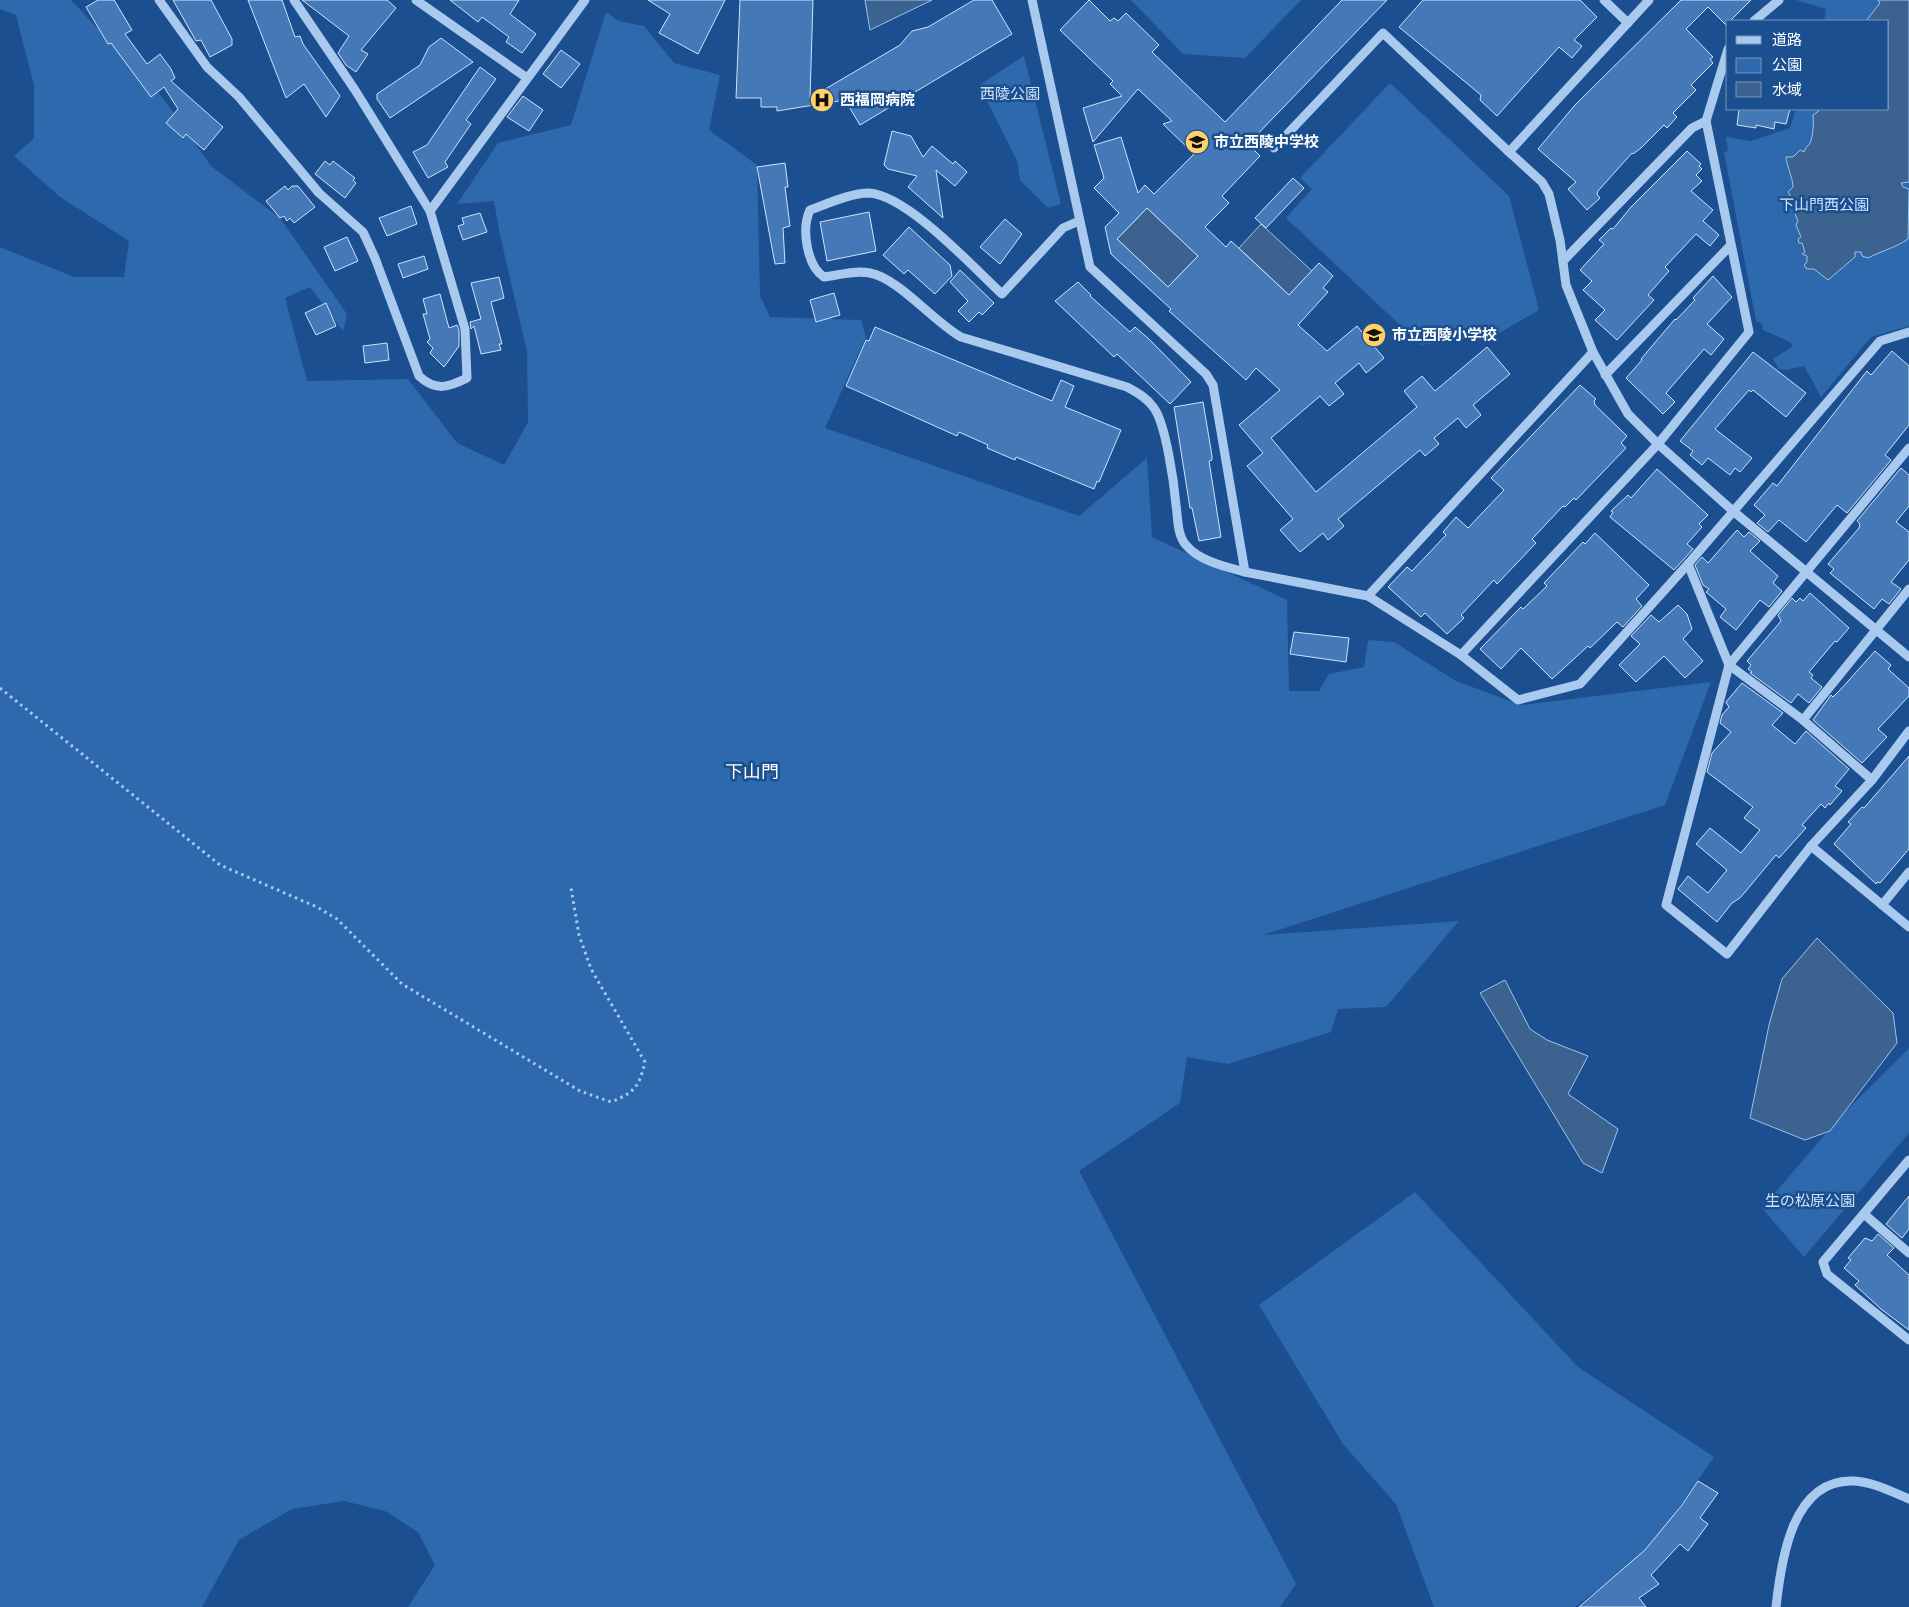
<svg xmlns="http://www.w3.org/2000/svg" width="1909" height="1607" viewBox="0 0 1909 1607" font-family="'Source Sans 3','Noto Sans JP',sans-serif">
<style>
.green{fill:#2e69ad}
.water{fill:#3c6290;stroke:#9cc4f0}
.building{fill:#4478b7;stroke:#cfe3fa;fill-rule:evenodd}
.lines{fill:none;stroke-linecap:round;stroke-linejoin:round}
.path{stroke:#a9c9ee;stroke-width:3;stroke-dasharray:2.5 4;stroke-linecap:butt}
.minor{stroke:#a9c9ee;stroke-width:9}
.labels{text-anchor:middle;stroke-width:5;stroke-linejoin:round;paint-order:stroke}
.park-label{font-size:15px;fill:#cfe3fa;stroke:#1b4f8f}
.poi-label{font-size:15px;font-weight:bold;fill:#fff;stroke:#1b4f8f;text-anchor:start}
.quarter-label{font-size:18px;fill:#fff;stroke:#1b4f8f}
</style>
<rect width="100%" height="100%" fill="#1b4f8f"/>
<g class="green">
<path d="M0 0H71L163 98 211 166 280 218 347 314 343 331 310 287 285 298 307 381 408 379 457 443 504 465 528 422 527 352 500 235 494 201 457 204 498 143 571 125 606 12 619 21 644 26 674 63 720 75 709 130 757 165 760 296 770 317 861 320 866 337 825 428 1079 516 1147 458 1152 537 1287 600 1289 691H1319L1329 674 1364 667 1368 640 1394 642 1456 681 1521 705 1711 682 1665 805 1263 935 1459 921 1386 1007 1338 1009 1331 1032 1228 1064 1187 1057 1180 1103 1079 1171 1296 1584 1280 1607H408L435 1565 418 1532 385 1511 344 1501 292 1509 239 1540 202 1607H0V247L74 277H124L129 241 60 197 14 156 34 138V86L16 15 0 9Z"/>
<path d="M1131 0H1301L1245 58 1183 54Z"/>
<path d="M1796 0H1909V326L1871 337 1821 397 1804 366 1787 370 1779 369 1773 359 1793 346 1790 342 1763 330 1762 324 1756 321 1724 152 1728 151 1726 137 1751 141 1790 128 1796 109H1888V21H1824L1826 9Z"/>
<path d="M1024 56 1061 204 1048 208 1020 180 1017 161 979 85Z"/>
<path d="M1390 83 1509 196 1539 310 1494 336 1421 345 1286 218 1312 189 1300 178Z"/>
<path d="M1909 1048V1133L1804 1257 1762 1208 1840 1117Z"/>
<path d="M1415 1192 1578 1367 1714 1457 1668 1523 1645 1550 1612 1579 1575 1607H1434L1396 1504 1343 1444 1259 1305Z"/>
</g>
<g class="water">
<path d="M865 0H932L870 30Z"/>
<path d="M1878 0H1909V182L1901 183 1903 187 1909 189 1908 239C1895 248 1881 251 1868 258L1862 256 1861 252H1855V257L1828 280 1814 269H1807L1804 265 1807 262V256L1802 254 1805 252 1802 243H1799L1798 239 1801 237 1796 225 1798 221 1794 211 1797 207 1788 192 1793 187C1793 178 1787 167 1786 157H1793L1800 150 1804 152C1805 147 1809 146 1811 141 1813 134 1814 122 1813 115L1819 111 1818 109H1888V21H1866L1880 3Z"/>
<path d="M1147 208 1198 256 1168 287 1117 239Z"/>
<path d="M1261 224 1312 271 1289 295 1239 248Z"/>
<path d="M1817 938 1893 1013 1897 1043 1830 1131 1805 1140 1750 1118 1769 1025 1782 979Z"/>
<path d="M1505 980 1530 1029 1547 1040 1588 1056 1568 1094 1618 1129 1602 1173 1583 1163 1480 993Z"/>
</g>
<g class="building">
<path d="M98 0H114L132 30 125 34 147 64 160 54 171 69 175 78 171 81 223 127 204 150 186 134 183 138 166 123 178 109 164 87 151 97 111 43 108 44 86 7Z"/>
<path d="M173 0H211L232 39V45L210 57 201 40 196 41Z"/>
<path d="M248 0H282L295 37 300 36 303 44 340 96 326 117 304 84 286 98Z"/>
<path d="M302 0H387L396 8 361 50 368 54 356 72 346 65 338 53 349 36Z"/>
<path d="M450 0H519L510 14 536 34 522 53 506 42 509 37 482 17 478 22Z"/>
<path d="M648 0H725L698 54 659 33 670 14Z"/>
<path d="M740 0H813L810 98 900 45 912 31 928 27 974 0H992L1012 34 860 125 845 100 777 111V107H761V98H736Z"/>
<path d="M1089 0 1110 21 1114 18 1118 21 1126 13 1159 45 1152 52 1225 122 1342 0H1387L1248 144 1260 156 1222 196 1229 203 1205 227 1226 247 1231 241 1289 295 1319 263 1333 276 1323 288 1328 292 1298 325 1327 351 1357 326 1384 358 1366 373 1359 363 1335 383 1344 394 1329 406 1320 396 1271 438 1316 492 1417 407 1404 391 1422 376 1435 391 1487 347 1510 374 1473 405 1481 415 1466 428 1458 418 1434 438 1439 444 1425 456 1420 450 1338 519 1344 526 1328 540 1323 533 1300 552 1280 530 1293 519 1247 466 1263 453 1239 425 1280 390 1256 368 1246 380 1169 311 1171 309 1111 254 1105 227 1119 213 1094 188 1104 178 1094 145 1121 137 1138 193 1145 185 1154 194 1194 154 1163 124 1172 121 1138 89 1093 142 1083 108 1122 96 1110 84 1113 81 1060 30ZM1147 208 1198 256 1168 287 1117 239Z"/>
<path d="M1423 0H1580L1597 17 1574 40 1582 46 1572 58 1559 47 1497 116 1480 100 1481 95 1399 27Z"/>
<path d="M1681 0H1751L1726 25 1708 7 1686 29 1713 57 1710 59 1713 63 1691 85 1696 90 1673 113 1677 117 1667 128 1664 125 1641 148 1633 154 1632 153 1598 191 1597 194 1600 198 1587 210 1568 189 1576 182 1538 149 1575 105Z"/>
<path d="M441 38 473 62 390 118 377 99V94L420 65 429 47Z"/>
<path d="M561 50 580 64 561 88 543 74Z"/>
<path d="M480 67 496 79 466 120 471 124 445 162 448 167 428 178 413 152 427 145Z"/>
<path d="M523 96 543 110 529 131 507 117Z"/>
<path d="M1739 109H1790L1786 124 1775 122 1774 129 1756 125V128L1737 125Z"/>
<path d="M892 131 911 136 923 157 932 146 953 164 955 161 967 172 955 186 936 170 943 218 908 187 917 176 888 169 884 165Z"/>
<path d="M1687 151 1701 164 1699 166 1702 169 1696 175 1702 181 1691 191 1713 210 1703 221 1719 235 1710 246 1696 234 1665 267 1669 271 1648 295 1654 300 1617 340 1595 320 1605 310 1583 290 1592 281 1580 270 1604 244 1599 240 1611 228 1613 229 1631 207Z"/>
<path d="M325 161 330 165 333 161 355 178 353 180 356 183 345 198 315 174Z"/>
<path d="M785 163 788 187H785L790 226 783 228 785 263 775 264 757 167Z"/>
<path d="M1293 178 1304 188 1266 228 1255 218Z"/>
<path d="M285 186 288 190 292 186H298L315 207 294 223 290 218 287 221 284 216 280 218 266 201Z"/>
<path d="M411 206 417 224 387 236 379 218Z"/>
<path d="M869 212 876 251 827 261 820 222Z"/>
<path d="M480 213 487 232 463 240 458 226 464 224 462 218Z"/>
<path d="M1005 219 1022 234 1000 264 980 247Z"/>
<path d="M909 227 950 265 952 276 935 294 908 270 904 274 883 255Z"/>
<path d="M347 237 358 261 335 271 324 247Z"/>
<path d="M424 256 428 269 403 278 398 264Z"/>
<path d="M960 270 994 303 982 315 979 312 969 322 958 311 968 301 950 282Z"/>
<path d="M1713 276 1732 297 1707 324 1724 339 1711 355 1704 349 1666 393 1675 402 1663 414 1626 378 1642 360 1641 359 1675 319 1676 320 1695 300 1693 298Z"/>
<path d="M499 277 504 298 491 302 502 344H499L501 350 481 354 474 326 471 329 470 322 481 319 471 283Z"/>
<path d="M1078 282 1091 295 1090 296 1130 332 1135 327 1149 339 1191 382 1170 404 1117 354 1114 357 1055 301Z"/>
<path d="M834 293 840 315 816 322 810 300Z"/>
<path d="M440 294 449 328 457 325 459 330V346L444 367 430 353 433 348 427 342 430 339 423 314H427L423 299Z"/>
<path d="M326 303 336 326 316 335 305 313Z"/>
<path d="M875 327 1052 401 1061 380 1074 386 1065 407 1121 430 1099 482 1097 481 1094 489 1016 457 1015 460 987 448 988 445 959 432 957 436 846 386 866 340 869 341Z"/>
<path d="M387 343 389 360 365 363 363 346Z"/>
<path d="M1892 351 1909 366V425L1885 455 1891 460 1847 513 1837 505 1806 542 1779 520 1768 532 1757 523 1765 515 1754 505 1773 483 1777 486 1867 371 1871 375Z"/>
<path d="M1753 352 1806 393 1786 417 1753 390 1751 392 1749 390 1715 429 1752 458 1740 472 1735 468 1730 475 1708 458 1702 465 1690 455 1693 451 1680 441Z"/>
<path d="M1580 385 1596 399 1594 401 1595 405 1627 436 1621 443 1626 448 1576 500 1574 498 1565 507 1563 506 1532 539 1536 543 1497 584 1494 580 1461 615 1464 618 1447 634 1425 613 1421 617 1388 587 1407 567 1412 571 1446 535 1443 532 1456 517 1468 528 1504 490 1491 478Z"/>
<path d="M1203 402 1212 456V460L1209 461 1221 537 1199 541 1192 508H1190L1174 407Z"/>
<path d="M1901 468 1909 475V506L1896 522 1909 532V560L1891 582 1901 589 1889 604 1882 599 1874 609 1830 573 1834 569 1828 564 1859 528 1860 524 1857 521Z"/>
<path d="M1657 469 1708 515 1699 524 1702 527 1687 544 1693 549 1674 570 1610 517 1613 512 1611 511 1628 495 1631 498Z"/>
<path d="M1737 530 1744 537 1749 532 1760 541 1750 551 1778 576 1773 583 1782 591 1769 607 1760 600 1736 630 1720 617 1726 609 1706 592 1709 589 1703 585 1695 565 1702 557 1708 563Z"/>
<path d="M1595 533 1649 585 1636 599 1642 606 1623 627 1617 622 1590 648 1588 646 1552 679 1521 648 1501 669 1480 649 1521 607 1523 609 1547 586 1544 583 1583 542 1585 544Z"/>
<path d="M1810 593 1849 628 1837 642 1835 641 1809 672 1813 675 1811 678 1822 687 1809 703 1798 694 1791 703 1750 673 1752 672 1748 669 1751 665 1747 661 1781 621 1778 615 1792 598 1796 602 1800 598 1803 601Z"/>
<path d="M1678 605 1687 614 1692 629 1683 639 1703 661 1685 678 1664 656 1636 682 1619 665 1640 644 1631 636 1651 615 1659 622Z"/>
<path d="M1294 632 1349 638 1346 662 1290 654Z"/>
<path d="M1875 651 1891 665 1888 669 1909 688V696L1878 729 1887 737 1862 763 1813 720 1831 695 1833 697 1841 689Z"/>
<path d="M1742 683 1783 713 1772 725 1795 744 1806 731 1849 769 1835 786 1842 791 1830 805 1829 803 1825 808 1821 804 1802 825 1806 828 1779 858 1776 855 1740 898 1732 903 1717 922 1678 889 1688 876 1708 893 1727 870 1696 844 1710 828 1741 853 1760 830 1744 818 1753 807 1707 772 1712 753 1731 732 1720 723 1722 715 1729 707 1726 702Z"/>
<path d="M1909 756V849L1880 883 1877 882 1876 884 1834 844 1851 824 1848 822 1862 807 1864 808Z"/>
<path d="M1909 1196V1229L1902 1238 1886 1224Z"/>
<path d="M1878 1234 1894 1248 1887 1255 1909 1275V1330L1881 1309 1855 1285 1859 1281 1844 1268 1851 1260 1848 1258 1865 1238 1872 1241Z"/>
<path d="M1698 1481 1718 1493 1700 1518 1708 1524 1688 1551 1680 1544 1651 1575 1659 1584 1639 1598 1646 1607H1579L1645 1550 1682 1505Z"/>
</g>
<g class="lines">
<path class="path" d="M0 688 220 865 317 907 337 919 402 984 580 1091 611 1102C635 1092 639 1087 645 1062L591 969 579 935 571 888"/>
<g class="minor">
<path d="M159 0 207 67 239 97 319 193 363 232 375 258 419 376C436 392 449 387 467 378L465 329 430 211 355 90 294 0"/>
<path d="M416 0 527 78"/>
<path d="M1032 0 1090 267 1206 374 1213 385 1245 572 1368 596 1593 352"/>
<path d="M1604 0 1628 23"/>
<path d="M1649 0 1509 152 1542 182 1549 194 1560 240 1566 285 1593 352 1628 414 1658 444 1733 511 1909 657"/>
<path d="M1754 21 1779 0"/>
<path d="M1274 148 1383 33 1509 152"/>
<path d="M430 211 585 0"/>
<path d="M1079 221 1063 228 1002 294C973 267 907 195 869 193 850 193 827 204 810 210 801 229 807 266 824 277 839 275 855 270 870 273 898 278 934 322 961 337L1127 387C1138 393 1147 398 1154 408 1166 425 1174 483 1176 505 1178 518 1177 535 1186 545 1199 561 1226 567 1245 572"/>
<path d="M1563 261 1692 128 1706 121"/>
<path d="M1605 375 1730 246"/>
<path d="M1909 448 1729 665 1666 905 1727 954 1811 846 1872 780 1909 731"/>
<path d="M1688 564 1729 665 1803 720 1872 780"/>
<path d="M1368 596 1461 655 1518 700 1580 684 1688 564 1880 341 1909 332"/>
<path d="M1461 655 1658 444 1749 332 1706 121 1728 49"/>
<path d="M1803 720 1909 589"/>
<path d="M1811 846 1909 927"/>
<path d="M1882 905 1909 872"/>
<path d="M1909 1160 1823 1262 1827 1274 1909 1340"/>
<path d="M1864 1214 1909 1253"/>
<path d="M1776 1607C1781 1561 1792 1478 1854 1481 1873 1482 1892 1492 1909 1499"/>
</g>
</g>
<defs>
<g id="hospital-disc" transform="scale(1.25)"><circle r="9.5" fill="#ffd166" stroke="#1b4f8f"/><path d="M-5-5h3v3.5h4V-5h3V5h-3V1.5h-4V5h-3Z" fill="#111"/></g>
<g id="school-disc" transform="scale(1.25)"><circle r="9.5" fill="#ffd166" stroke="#1b4f8f"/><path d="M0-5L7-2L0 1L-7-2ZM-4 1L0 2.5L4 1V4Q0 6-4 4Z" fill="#111"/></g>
</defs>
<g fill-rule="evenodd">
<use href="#hospital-disc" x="822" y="100"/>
<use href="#school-disc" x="1197" y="142"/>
<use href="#school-disc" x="1374" y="335"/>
</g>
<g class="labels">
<g class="park-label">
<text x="1010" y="99">西陵公園</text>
<text x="1824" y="210">下山門西公園</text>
<text x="1810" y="1206">生の松原公園</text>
</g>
<g class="poi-label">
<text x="840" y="105">西福岡病院</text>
<text x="1214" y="147">市立西陵中学校</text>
<text x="1392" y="340">市立西陵小学校</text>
</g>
<g class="quarter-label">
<text x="752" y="778">下山門</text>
</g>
</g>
<rect x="1726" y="20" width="162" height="90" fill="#1b4f8f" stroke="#7695bc"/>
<rect x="1736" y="36" width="25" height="8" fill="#a9c9ee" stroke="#7695bc"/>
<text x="1772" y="45" font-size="15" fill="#ffffff">道路</text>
<rect x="1736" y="58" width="25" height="15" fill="#2e69ad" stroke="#7695bc"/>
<text x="1772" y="70" font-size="15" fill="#ffffff">公園</text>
<rect x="1736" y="82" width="25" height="15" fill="#3c6290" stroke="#7695bc"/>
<text x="1772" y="95" font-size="15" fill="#ffffff">水域</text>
</svg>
